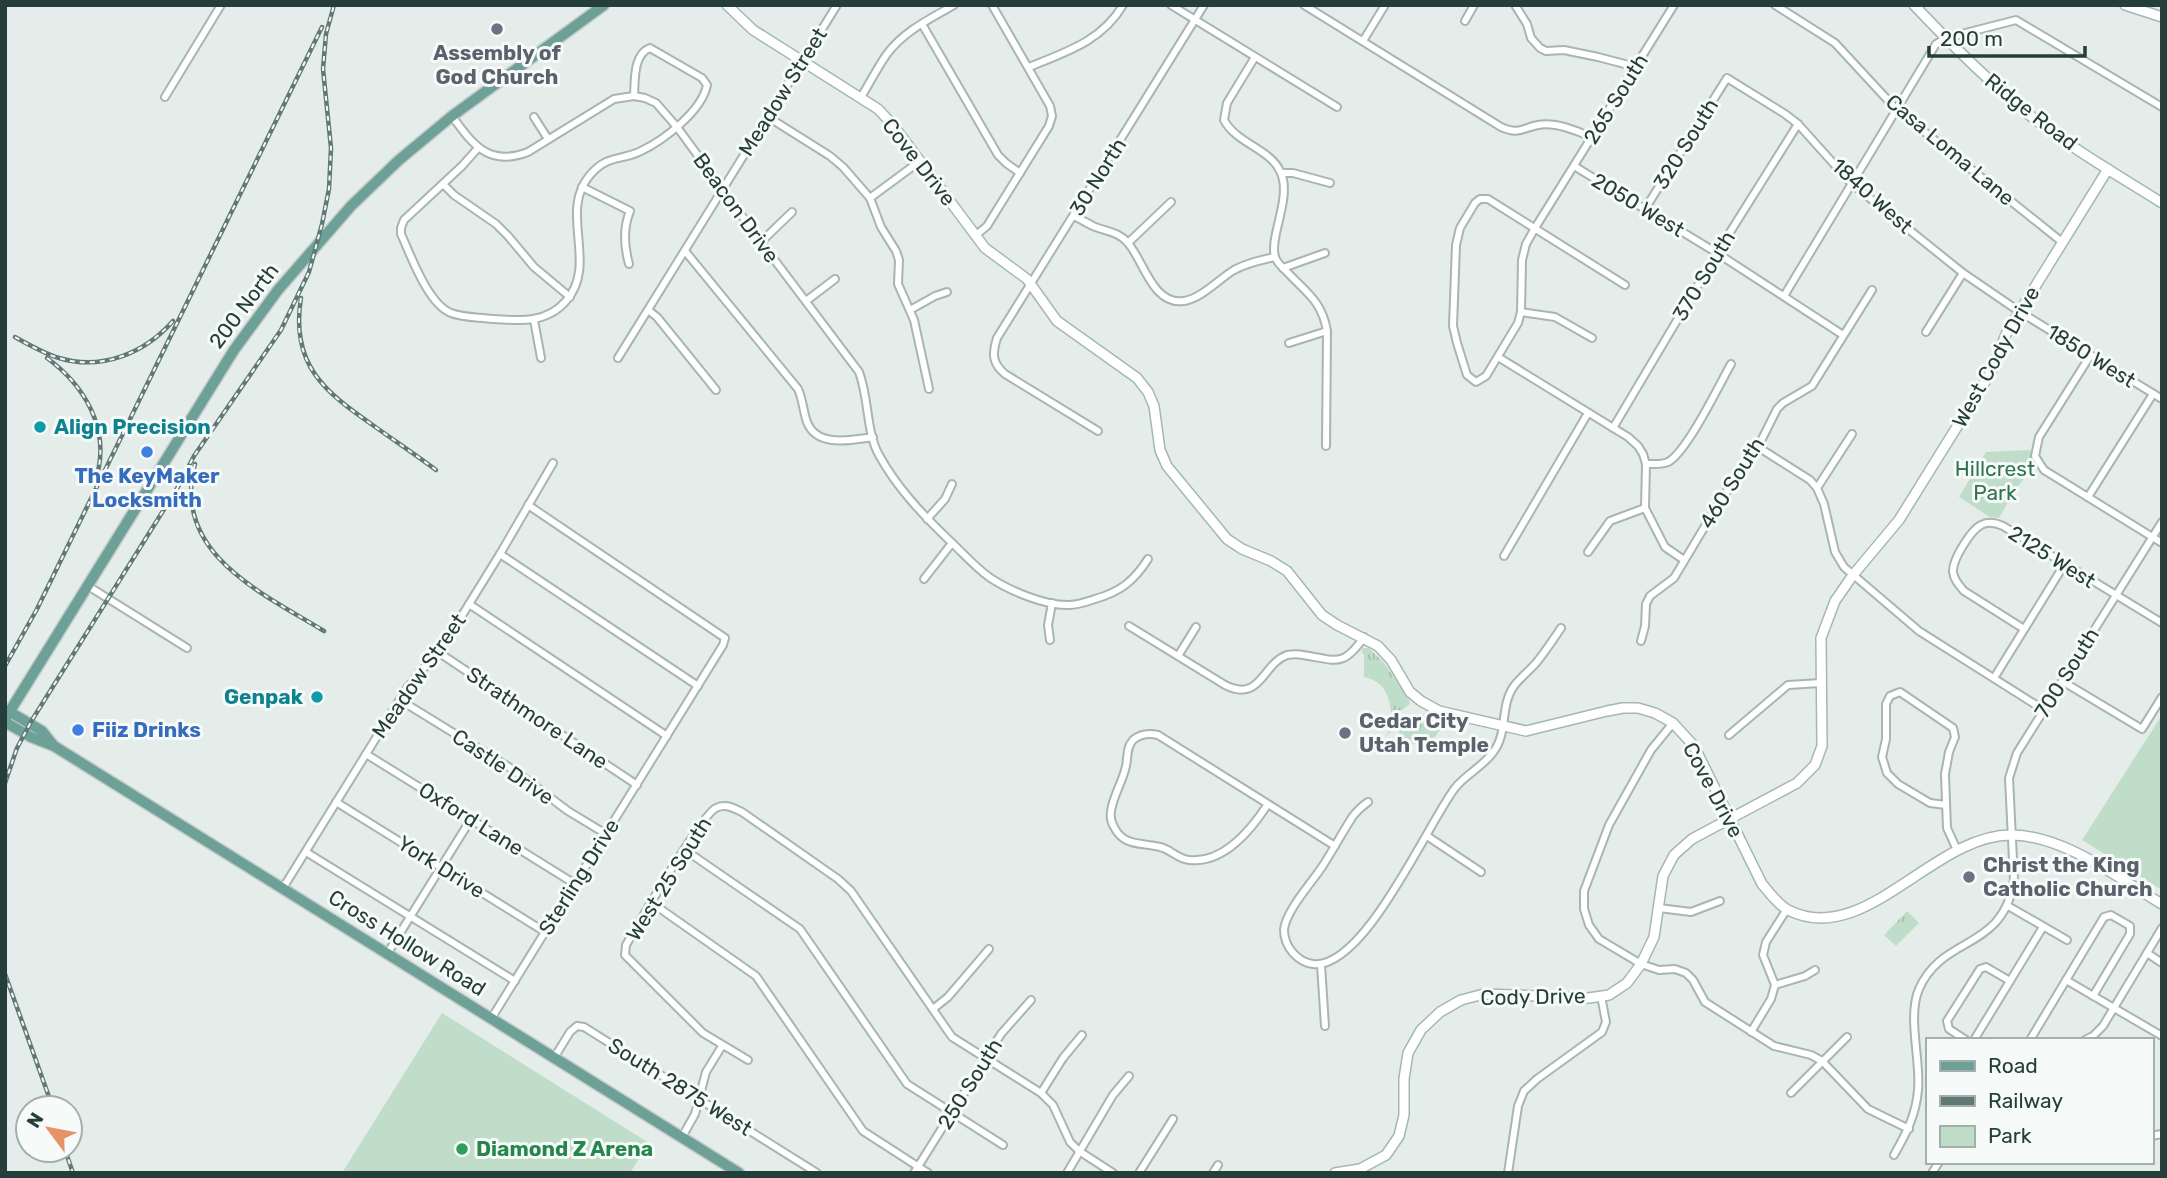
<svg xmlns="http://www.w3.org/2000/svg" width="2167" height="1178" viewBox="0 0 2167 1178" font-family="Rubik,sans-serif">
<style>
.grass{fill:url(#grass-tufts)}
.green{fill:#c0ddca}
.lines{fill:none;stroke-linecap:round;stroke-linejoin:round}
.street-casing{stroke:#a8b5b2;stroke-width:10}
.secondary-casing{stroke:#a4b8b3;stroke-width:12}
.primary-casing{stroke:#c2c9c8;stroke-width:13}
.street{stroke:#fff;stroke-width:6}
.secondary{stroke:#fff;stroke-width:9}
.primary{stroke:#6da097;stroke-width:10}
.rail-casing{stroke:#607975;stroke-width:4.5}
.rail{stroke:#f6faf8;stroke-width:2;stroke-dasharray:5;stroke-linecap:butt}
.worship-dot{fill:#6b7280;stroke:#f6faf8;stroke-width:2.5}
.culture-dot{fill:#0f9aa8;stroke:#f6faf8;stroke-width:2.5}
.shop-dot{fill:#3f7fe0;stroke:#f6faf8;stroke-width:2.5}
.leisure-dot{fill:#2e9e5b;stroke:#f6faf8;stroke-width:2.5}
.labels{text-anchor:middle;stroke-width:6;stroke-linejoin:round;paint-order:stroke}
.worship-label{font-size:21px;font-weight:bold;fill:#5b616d;stroke:#f6faf8;text-anchor:start}
.street-label{font-size:21px;fill:#253e3a;stroke:#f6faf8}
.culture-label{font-size:21px;font-weight:bold;fill:#0d838f;stroke:#f6faf8;text-anchor:start}
.park-label{font-size:21px;fill:#327350;stroke:#f6faf8}
.shop-label{font-size:21px;font-weight:bold;fill:#366cbe;stroke:#f6faf8}
.leisure-label{font-size:21px;font-weight:bold;fill:#27864d;stroke:#f6faf8;text-anchor:start}
</style>
<defs>
<pattern id="grass-tufts" width="24" height="20" patternUnits="userSpaceOnUse" patternTransform="scale(1.75)"><rect width="24" height="20" fill="#c0ddca"/><path d="M3 7l-1-3M5 7V3M7 7l1-3M15 17l-1-3M17 17v-4M19 17l1-3" fill="none" stroke="#a5bfae"/></pattern>
</defs>
<rect width="100%" height="100%" fill="#e5edea"/>
<g class="grass">
<path d="M1363 648H1369L1385 664 1410 702V704L1402 710 1392 714C1388 695 1386 682 1364 677V655L1361 651Z"/>
<path d="M1426 714 1445 722C1437 736 1426 752 1407 741 1402 738 1400 732 1395 728L1385 737 1393 725 1415 720 1421 715Z"/>
<path d="M1907 911 1919 923 1896 946 1884 935Z"/>
</g>
<g class="green">
<path d="M2030 450 2034 466 2015 490 1999 518 1990 517 1959 497 1986 452Z"/>
<path d="M2162 715V890L2082 840Z"/>
<path d="M442 1013 649 1143 630 1173H342Z"/>
</g>
<g class="lines">
<g class="street-casing">
<g id="street">
<path d="M1171 5 1337 107"/>
<path d="M1304 5 1501 127C1519 135 1522 128 1538 125 1555 122 1577 130 1592 138"/>
<path d="M1515 5 1527 24 1531 38 1540 48 1546 51 1564 50 1598 57 1636 67"/>
<path d="M1775 5 1835 43 1896 109 2062 242"/>
<path d="M1465 21 1474 5"/>
<path d="M922 24 998 155 1006 163 1020 173"/>
<path d="M1363 41 1385 5"/>
<path d="M1255 57 1227 103 1224 120C1236 143 1270 149 1280 171 1293 196 1269 236 1275 257 1277 263 1285 270 1289 274 1308 294 1322 302 1327 331L1326 446"/>
<path d="M1029 67C1066 52 1102 41 1123 5"/>
<path d="M165 97 221 5"/>
<path d="M861 97C870 83 877 68 887 54 904 31 930 19 954 5"/>
<path d="M452 116C473 145 489 167 528 152L614 99 634 96 645 98 656 103 677 127 761 242 859 372C869 398 866 432 879 455 897 488 923 515 950 541 963 553 975 567 989 577 1008 590 1045 606 1069 605 1078 605 1086 602 1095 599 1120 592 1134 581 1148 559"/>
<path d="M534 117 548 139"/>
<path d="M768 117 830 156 843 167 870 198 881 227 896 251 899 260 898 284 914 320 929 389"/>
<path d="M478 148 462 166 404 220 401 228V234C411 256 428 304 451 313 464 318 479 317 493 319 521 321 547 323 566 301 599 264 558 212 590 175 608 154 621 161 641 151 664 140 702 111 707 85L702 78 650 48C633 54 635 81 634 96"/>
<path d="M1574 166 1717 253 1843 335"/>
<path d="M1282 173H1293L1330 183"/>
<path d="M443 184 454 195 496 224 508 236 534 267 570 297"/>
<path d="M582 187 630 211C623 228 624 246 629 264"/>
<path d="M870 198 920 161"/>
<path d="M1645 209 1727 78 1785 114 1798 124 1851 183 1963 273 2020 312 2162 399"/>
<path d="M1074 216C1080 219 1087 223 1093 226 1104 231 1119 232 1127 242 1143 258 1152 306 1184 301 1202 298 1219 279 1234 270 1247 263 1261 260 1275 257"/>
<path d="M975 236 987 226 1049 126 1052 116 1050 106 992 5"/>
<path d="M761 242 792 212"/>
<path d="M1129 242 1171 202"/>
<path d="M685 251 798 389C803 400 803 411 807 422 817 448 851 440 873 437"/>
<path d="M1283 268 1325 253"/>
<path d="M1625 285 1488 199H1480L1475 203 1460 228 1456 245 1453 326 1457 343 1467 375 1476 382 1486 376 1518 323 1521 312 1522 260 1526 244 1535 228 1674 5"/>
<path d="M1784 296 1936 44 1946 38 2016 20 2162 107"/>
<path d="M806 301 835 279"/>
<path d="M648 310 657 317 716 390"/>
<path d="M910 310 935 296 947 292"/>
<path d="M1521 312 1555 317 1592 338"/>
<path d="M534 320 541 358"/>
<path d="M1926 332 1963 273"/>
<path d="M1289 343 1327 331"/>
<path d="M2090 356 2039 437 2035 456 2044 470 2162 543"/>
<path d="M1498 357 1628 437 1638 446 1643 454 1646 464 1645 508 1665 547 1684 560"/>
<path d="M618 358 837 5"/>
<path d="M1613 428 1717 253 1798 124"/>
<path d="M1098 431 1005 374C992 363 992 354 997 338L1204 5"/>
<path d="M1758 447 1810 480 1817 488 1824 504 1835 552 1844 567 1919 631 2044 710"/>
<path d="M1646 464C1653 464 1661 465 1668 462 1687 452 1719 385 1731 364"/>
<path d="M1817 488 1852 434"/>
<path d="M2088 497 2153 394"/>
<path d="M927 519 945 499 952 484"/>
<path d="M1588 552 1610 521 1645 508"/>
<path d="M500 554 698 686"/>
<path d="M1504 556 1588 413"/>
<path d="M924 579 952 543"/>
<path d="M88 586 187 648"/>
<path d="M469 604 667 736"/>
<path d="M1129 626 1225 685C1261 703 1262 664 1287 655 1293 654 1298 654 1303 655 1336 660 1343 668 1364 637"/>
<path d="M2024 629 1964 591C1959 585 1954 580 1953 572 1952 560 1971 530 1981 525 1988 521 1996 523 2003 526L2162 623"/>
<path d="M1050 640 1048 625 1052 603"/>
<path d="M1641 641 1645 626 1646 604 1650 596 1674 578 1720 501 1758 447 1777 409 1783 403 1812 386 1872 290"/>
<path d="M438 652 637 785"/>
<path d="M1178 656 1196 627"/>
<path d="M1994 678 2064 565"/>
<path d="M2062 681 2142 729 2162 697"/>
<path d="M400 700 512 769 568 811 606 834"/>
<path d="M1673 723 1651 750 1609 825 1584 891V909L1589 925 1599 939 1641 964 1659 970 1675 969 1686 973 1693 980 1705 1002 1774 1046 1811 1055 1822 1061 1868 1109 1909 1129"/>
<path d="M1729 735 1788 685 1821 683"/>
<path d="M366 754 575 884"/>
<path d="M336 802 545 932"/>
<path d="M1368 802C1362 806 1357 811 1353 816 1342 833 1333 850 1322 867 1312 882 1285 912 1284 930 1284 946 1297 962 1313 964 1364 970 1427 825 1455 788 1466 774 1484 766 1494 751 1508 732 1500 705 1514 686 1520 678 1529 671 1536 663 1545 652 1553 640 1561 628"/>
<path d="M1268 804C1251 830 1224 864 1189 860 1178 859 1170 849 1160 847 1141 842 1124 847 1114 827 1111 822 1110 817 1111 811 1113 796 1123 781 1126 766 1128 757 1126 748 1133 740 1140 734 1149 733 1158 735L1335 846"/>
<path d="M1946 805 1930 803 1898 784 1887 773 1882 757 1886 739V704L1890 696 1900 692 1953 728 1955 737 1949 752 1945 774 1947 828 1957 850"/>
<path d="M1427 836 1481 872"/>
<path d="M685 850 800 929 907 1084 1003 1145"/>
<path d="M306 852 515 981"/>
<path d="M283 888 407 688 445 643 500 554 553 463"/>
<path d="M652 903 756 976 863 1131 928 1173"/>
<path d="M2008 906 2067 940"/>
<path d="M1659 908 1691 912 1720 901"/>
<path d="M2147 953 2162 963"/>
<path d="M387 954 471 819"/>
<path d="M1321 965 1325 1026"/>
<path d="M2066 980 2162 1036"/>
<path d="M1775 985 1805 976 1815 970"/>
<path d="M933 1009 948 997 989 949"/>
<path d="M491 1019 723 645 725 638 528 505"/>
<path d="M1751 1032 1771 999 1775 985 1763 955 1766 942 1787 909"/>
<path d="M1966 1040 1949 1029 1947 1021 1980 969 1986 967 2010 981"/>
<path d="M1974 1040 2043 927"/>
<path d="M2030 1040 2104 917 2111 915 2130 926V934L2093 996"/>
<path d="M2085 1040 2093 1036 2103 1026 2162 928"/>
<path d="M554 1058 570 1032 577 1026 584 1027 817 1173"/>
<path d="M748 1060 703 1033 625 955 626 945C639 923 701 815 716 808 725 803 733 808 742 812L838 879 851 891 952 1037 1041 1093 1053 1105 1070 1142 1079 1151 1113 1173"/>
<path d="M1041 1093 1063 1058 1082 1035"/>
<path d="M1791 1093 1847 1037"/>
<path d="M2151 1136 2162 1134"/>
<path d="M682 1137 695 1114 706 1072 722 1046"/>
<path d="M1894 1155C1906 1134 1916 1115 1918 1090 1921 1060 1907 1017 1919 989 1943 934 2003 952 2014 880L2009 778 2017 753 2162 522"/>
<path d="M914 1173 1001 1034 1031 1000"/>
<path d="M1067 1173 1113 1095 1129 1076"/>
<path d="M1139 1173 1173 1119"/>
<path d="M1213 1173 1218 1165"/>
<path d="M1508 1173 1518 1106 1524 1091 1537 1079 1602 1032 1606 1022 1601 996"/>
<path d="M1932 1173 1939 1162"/>
</g>
</g>
<g class="secondary-casing">
<g id="secondary">
<path d="M727 5 753 30 878 109 893 125 985 248 1027 279 1057 321 1137 378 1148 392 1154 406 1160 450 1167 466 1227 539 1242 549 1271 561 1287 571 1322 615 1337 625 1378 646 1391 660 1410 692 1421 701 1439 711 1526 731 1607 711 1623 708H1638L1655 713 1673 723 1694 746 1762 884C1770 893 1777 904 1788 910 1865 949 1934 833 2013 835 2065 836 2118 878 2162 904"/>
<path d="M1914 5C1950 43 1987 80 2027 113 2069 147 2116 174 2162 203"/>
<path d="M2125 5 2162 17"/>
<path d="M1335 1173 1360 1169 1386 1155 1399 1136 1404 1115V1079L1408 1053 1421 1030 1440 1012 1461 1000 1484 994 1589 998 1609 995 1627 983 1641 964 1654 937 1663 876 1674 855 1692 839 1797 783 1815 765 1822 746 1821 638 1835 601 1853 575 1899 520 1991 372 2007 332 2108 169"/>
</g>
</g>
<g class="primary-casing">
<g id="primary">
<path d="M10 712 42 731 54 746"/>
<path d="M5 719 234 350 278 290 351 206 399 160 452 116 604 5"/>
<path d="M5 722 31 737 54 746 739 1173"/>
</g>
</g>
<use href="#street" class="street"/>
<use href="#secondary" class="secondary"/>
<use href="#primary" class="primary"/>
<g class="rail-casing">
<g id="rail">
<path d="M301 298C290 365 325 392 374 426 395 441 416 455 436 470"/>
<path d="M15 337C29 345 43 353 59 358 102 371 145 353 173 321"/>
<path d="M47 358C84 385 110 428 97 475"/>
<path d="M195 464C171 553 262 593 324 631"/>
<path d="M5 666 37 609 322 27"/>
<path d="M5 783 17 748 32 720 178 487 194 456 281 330 309 272 322 224 329 189 331 148 323 69 326 34 334 5"/>
<path d="M5 974 53 1108"/>
<path d="M65 1150 73 1173"/>
</g>
</g>
<use href="#rail" class="rail"/>
</g>
<g class="worship-dot">
<circle cx="497" cy="29" r="7"/>
<circle cx="1345" cy="733" r="7"/>
<circle cx="1969" cy="877" r="7"/>
</g>
<g class="culture-dot">
<circle cx="40" cy="427" r="7"/>
<circle cx="317" cy="697" r="7"/>
</g>
<g class="shop-dot">
<circle cx="147" cy="452" r="7"/>
<circle cx="78" cy="730" r="7"/>
</g>
<circle class="leisure-dot" cx="462" cy="1149" r="7"/>
<g class="labels">
<g class="worship-label">
<text x="497" y="60" text-anchor="middle">Assembly of<tspan x="497" dy="24">God Church</tspan></text>
<text x="1359" y="728">Cedar City<tspan x="1359" dy="24">Utah Temple</tspan></text>
<text x="1983" y="872">Christ the King<tspan x="1983" dy="24">Catholic Church</tspan></text>
</g>
<g class="street-label">
<text transform="translate(783 92) rotate(-58)" y="7">Meadow Street</text>
<text transform="translate(1616 99) rotate(-58)" y="7">265 South</text>
<text transform="translate(2031 112) rotate(38)" y="7">Ridge Road</text>
<text transform="translate(1686 144) rotate(-58)" y="7">320 South</text>
<text transform="translate(1950 150) rotate(40)" y="7">Casa Loma Lane</text>
<text transform="translate(919 162) rotate(52)" y="7">Cove Drive</text>
<text transform="translate(1098 177) rotate(-58)" y="7">30 North</text>
<text transform="translate(1872 196) rotate(42)" y="7">1840 West</text>
<text transform="translate(1638 205) rotate(31)" y="7">2050 West</text>
<text transform="translate(736 208) rotate(54)" y="7">Beacon Drive</text>
<text transform="translate(1704 276) rotate(-59)" y="7">370 South</text>
<text transform="translate(244 306) rotate(-53)" y="7">200 North</text>
<text transform="translate(2091 356) rotate(32)" y="7">1850 West</text>
<text transform="translate(1996 357) rotate(-61)" y="7">West Cody Drive</text>
<text transform="translate(1732 483) rotate(-58)" y="7">460 South</text>
<text transform="translate(2052 557) rotate(32)" y="7">2125 West</text>
<text transform="translate(2067 673) rotate(-58)" y="7">700 South</text>
<text transform="translate(419 676) rotate(-55)" y="7">Meadow Street</text>
<text transform="translate(537 718) rotate(34)" y="7">Strathmore Lane</text>
<text transform="translate(503 767) rotate(34)" y="7">Castle Drive</text>
<text transform="translate(1713 790) rotate(62)" y="7">Cove Drive</text>
<text transform="translate(471 819) rotate(32)" y="7">Oxford Lane</text>
<text transform="translate(441 867) rotate(32)" y="7">York Drive</text>
<text transform="translate(579 877) rotate(-58)" y="7">Sterling Drive</text>
<text transform="translate(669 879) rotate(-58)" y="7">West 25 South</text>
<text transform="translate(407 943) rotate(32)" y="7">Cross Hollow Road</text>
<text transform="translate(1533 997) rotate(-1)" y="7">Cody Drive</text>
<text transform="translate(970 1084) rotate(-58)" y="7">250 South</text>
<text transform="translate(680 1087) rotate(32)" y="7">South 2875 West</text>
</g>
<g class="culture-label">
<text x="54" y="434">Align Precision</text>
<text x="303" y="704" text-anchor="end">Genpak</text>
</g>
<g class="park-label">
<text x="1995" y="476">Hillcrest<tspan x="1995" dy="24">Park</tspan></text>
</g>
<g class="shop-label">
<text x="147" y="483">The KeyMaker<tspan x="147" dy="24">Locksmith</tspan></text>
<text x="92" y="737" text-anchor="start">Fiiz Drinks</text>
</g>
<g class="leisure-label">
<text x="476" y="1156">Diamond Z Arena</text>
</g>
</g>
<rect width="2167" height="1178" fill="none" stroke="#253e3a" stroke-width="14"/>
<rect x="1926" y="1038" width="228" height="126" fill="#f6faf8" stroke="#a2afac" stroke-width="2"/>
<rect x="1940" y="1061" width="35" height="10" fill="#6da097" stroke="#a2afac" stroke-width="2"/>
<text x="1988" y="1073" font-size="21" fill="#253e3a">Road</text>
<rect x="1940" y="1096" width="35" height="10" fill="#607975" stroke="#a2afac" stroke-width="2"/>
<text x="1988" y="1108" font-size="21" fill="#253e3a">Railway</text>
<rect x="1940" y="1126" width="35" height="21" fill="#c0ddca" stroke="#a2afac" stroke-width="2"/>
<text x="1988" y="1143" font-size="21" fill="#253e3a">Park</text>
<g transform="translate(49 1129) rotate(302)"><circle r="33" fill="#f6faf8" stroke="#a2afac" stroke-width="2"/>
<path d="M0-5L12 26L0 18L-12 26Z" fill="#e89269"/>
<text y="-10" font-size="19" font-weight="bold" text-anchor="middle" fill="#253e3a">N</text>
</g>
<path d="M1929 46v10h156v-10" fill="none" stroke="#253e3a" stroke-width="3.5"/>
<text x="1940" y="46" font-size="21" fill="#253e3a" stroke="#f6faf8" stroke-width="5" paint-order="stroke">200 m</text>
</svg>
